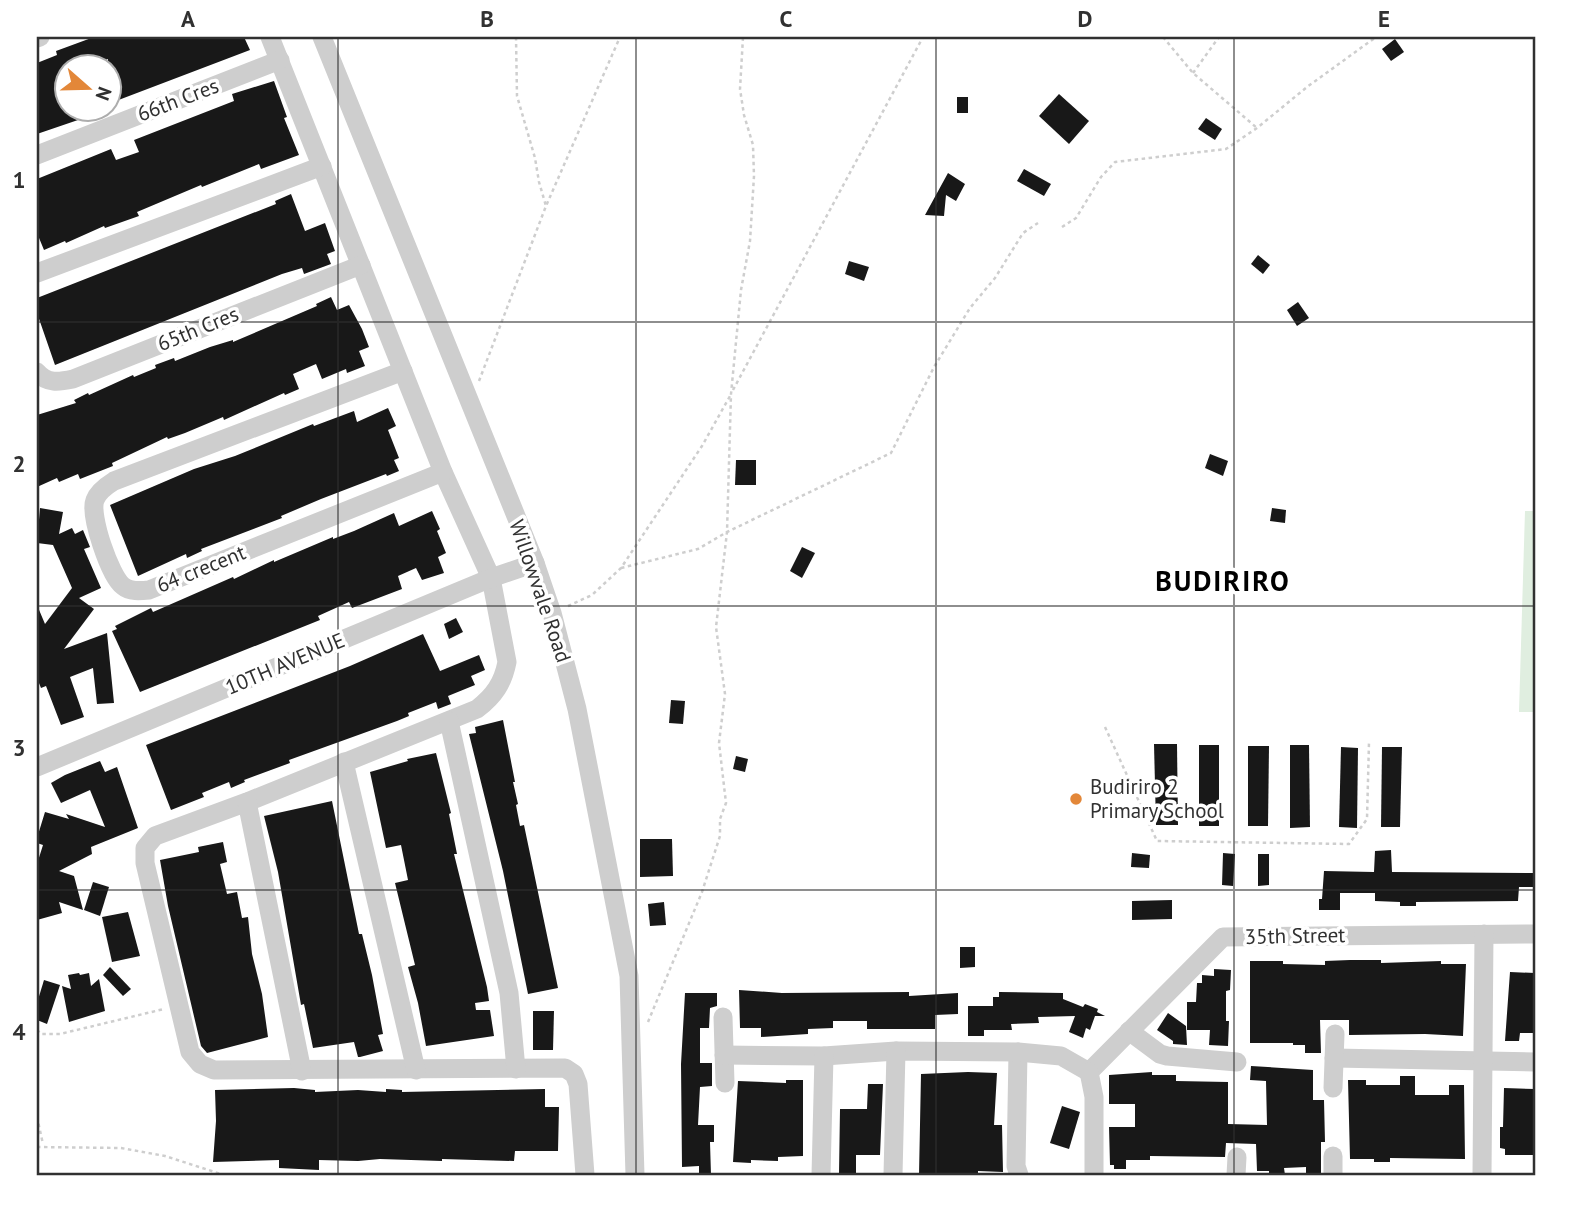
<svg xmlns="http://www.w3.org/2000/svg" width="1572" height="1212" viewBox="0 0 1572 1212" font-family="'PT Sans',sans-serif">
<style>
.green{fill:#e0eee0}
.building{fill:#181818}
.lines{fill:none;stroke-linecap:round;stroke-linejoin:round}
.path{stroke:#cecece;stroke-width:2.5;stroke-dasharray:3.5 3.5;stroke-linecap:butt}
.minor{stroke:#cecece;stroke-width:19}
.grid{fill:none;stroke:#313131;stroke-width:2;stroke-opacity:0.55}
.poi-dot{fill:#e38739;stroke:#fff;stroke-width:2.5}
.labels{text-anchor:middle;stroke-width:7;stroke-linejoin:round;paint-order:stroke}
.street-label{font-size:21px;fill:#313131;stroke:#fff}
.poi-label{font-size:21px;fill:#313131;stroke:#fff;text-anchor:start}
.district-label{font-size:28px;font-weight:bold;letter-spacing:2px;fill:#000;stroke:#fff}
.neatline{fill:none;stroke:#313131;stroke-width:2.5}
.grid-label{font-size:23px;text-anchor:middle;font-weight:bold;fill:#313131}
</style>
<rect width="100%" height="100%" fill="#fff"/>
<path class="green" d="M1525 511H1535V712H1519Z"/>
<g class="building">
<path d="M94 37H244L250 50 108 104V59L91 66H66V76L62 78 66 90V108L99 109 77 118 78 120 37 134V63L57 55 56 51Z"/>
<path d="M1395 39 1404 52 1391 61 1382 49Z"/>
<path d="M274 81 287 117 284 118 299 155 261 169 259 164 202 187 201 185 137 212 139 216 105 228 104 226 66 243 65 241 44 250 37 233V179L111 149 116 160 139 152 134 140 234 101 232 94Z"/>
<path d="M1059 94 1089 121 1069 144 1039 116Z"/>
<rect x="957" y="97" width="11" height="16"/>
<path d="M1206 118 1222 129 1215 140 1198 129Z"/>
<path d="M1024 169 1051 184 1044 196 1017 181Z"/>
<path d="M948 173 965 184 956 201 946 195 944 216 925 215Z"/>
<path d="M291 194 305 231 325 223 335 251 327 254 331 264 304 274 302 268 282 274 55 365 37 313V298L276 204 275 201Z"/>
<path d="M1258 255 1270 265 1263 274 1251 264Z"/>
<path d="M849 261 869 267 864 281 845 274Z"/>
<path d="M331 297 337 310 349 305 362 329 369 347 359 351 365 366 347 373 346 369 322 379 316 364 293 374 299 389 285 395 284 393 224 420 223 417 185 433 168 439 167 437 112 463 113 466 80 479 78 474 59 482 57 478 37 487V415L76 403 74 400 88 393 89 395 133 375 134 377 156 368 155 365 174 358 175 361 210 347 233 340V342L317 306 316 304Z"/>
<path d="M1298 302 1309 318 1297 326 1287 310Z"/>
<path d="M388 408 396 426 388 430 399 458 394 460 399 471 387 476 386 474 321 499 281 516 282 518 201 549 202 551 187 558 186 554 138 576 110 505 194 469 235 456 313 424 314 426 354 411 357 422Z"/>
<path d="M1210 454 1228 461 1223 476 1205 468Z"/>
<path d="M736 460H756V485H735Z"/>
<path d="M40 508 63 512 59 534 72 528 75 534 83 530 90 547 84 549 101 588 79 598 94 609 64 649 107 633 114 703 97 704 93 668 70 677 84 717 61 725 46 686 41 688 37 678V605L45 624 72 588 53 545 37 543Z"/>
<path d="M1272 508 1286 510 1285 523 1270 521Z"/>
<path d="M432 511 440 529 437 531 446 553 438 557 444 573 422 580 416 568 398 576 402 589 352 608 349 602 318 616 320 620 140 692 112 631 117 629 115 626 151 608 153 612 233 577 234 579 274 560V562L333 537V539L354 531 394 513 399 526Z"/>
<path d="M802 547 815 553 802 578 790 571Z"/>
<path d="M456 618 463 632 449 639 444 624Z"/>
<path d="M423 634 440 671 479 655 485 670 471 676 475 685 448 696 451 704 438 709 436 702 408 713 409 716 397 721 289 760 290 763 244 780 245 782 231 788 229 782 202 793 204 797 171 810 146 745 350 666Z"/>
<path d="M671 700 685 701 683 724 669 723Z"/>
<path d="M503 720 515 782H513L518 804 516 805 520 826 524 825 558 988 528 994 503 871 469 734 476 733 475 727Z"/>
<path d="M1154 744H1177L1178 825H1156Z"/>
<rect x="1199" y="745" width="20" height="81"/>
<path d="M1290 745H1309L1310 827 1290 828Z"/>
<path d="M1248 746H1269L1268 826H1248Z"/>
<path d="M1341 747 1358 748 1357 828 1339 827Z"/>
<path d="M1382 747H1402L1400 827H1381Z"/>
<path d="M436 753 451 813 449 814 457 854H454L487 987 489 1001 475 1003 476 1010H490L494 1036 426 1046 418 1003 408 967 415 965 395 883 408 880 401 845 386 848 370 772 408 761 407 759Z"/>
<path d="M736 756 748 759 745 772 733 769Z"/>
<path d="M100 761 105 772 117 767 138 828 91 847 92 854 59 871 74 876 83 910 59 902 62 913 37 920V864L43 845 37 843V838L45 812 69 819 66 814 105 827 90 790 61 803 51 783 65 775Z"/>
<path d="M332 801 359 934H362L372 975 383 1034 378 1035 383 1051 360 1057H358L354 1042 313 1048 304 1004 301 1005 278 872 264 816Z"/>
<path d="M640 839H672L673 876 640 877Z"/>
<path d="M223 842 227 862 220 864 227 894 237 892 242 918 248 917 252 954 262 994 268 1037 207 1053 201 1046 168 906 160 860 199 852 198 847Z"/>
<path d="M1391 850 1392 872 1535 873V887H1519L1518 901 1416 902V906H1400V902L1375 901V893H1340V910H1319V899H1322L1324 871 1374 872 1375 851Z"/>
<path d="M1132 853 1150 855 1149 868 1131 867Z"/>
<path d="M1223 853 1235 854 1233 886 1222 885Z"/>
<path d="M1258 854H1269V885L1258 886Z"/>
<path d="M93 882 109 887 100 916 84 910Z"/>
<path d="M1172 900V919L1132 920V901Z"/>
<path d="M664 902 666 925 650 926 648 904Z"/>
<path d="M128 912 140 956 112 962 102 917Z"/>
<path d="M960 947H975V967L960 968Z"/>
<path d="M1350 960H1381V963L1441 961V964H1466L1463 1036 1425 1034 1349 1035V1020H1320L1321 1053H1305V1045H1293V1043H1250V961H1283V964L1325 965V961Z"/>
<path d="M110 967 131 989 123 996 103 975Z"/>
<path d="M1214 969 1231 970 1230 990 1226 991V1021H1229L1228 1046 1209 1045 1210 1030H1187V1002H1196L1197 983H1202V975L1214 976Z"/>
<path d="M1510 972 1535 973V1033H1520L1519 1041H1505Z"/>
<path d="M79 973 80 975 89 973 91 986 99 979 105 1011 69 1022 62 986 71 989 68 975Z"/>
<path d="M44 980 60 985 47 1024 37 1020V1003Z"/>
<path d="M739 990 782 993 909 992V996L958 993V1014L935 1015V1029H867V1021H833V1028L808 1029V1034L761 1037V1028H740Z"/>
<path d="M999 992 1063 993V999L1083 1007 1085 1004 1098 1009 1097 1012 1105 1016H1095L1090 1030 1086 1028 1083 1038 1069 1032 1075 1016 1038 1017 1039 1023 1011 1024 1012 1030H984V1036H968V1006H993V997H999Z"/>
<path d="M685 993H717V1006L710 1008 709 1028H700V1063H712V1086L700 1087 698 1125H714V1142H710L711 1175H699V1166L682 1167 681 1064Z"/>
<path d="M533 1011H554L553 1050H533Z"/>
<path d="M1168 1013 1186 1026 1187 1045 1173 1044V1041L1157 1030Z"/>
<path d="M1251 1066 1313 1070V1100H1324L1325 1142H1321V1175H1306V1167L1284 1168 1285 1175H1269V1171H1257L1256 1144 1226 1143 1225 1157 1150 1156V1160H1126V1169H1114V1165H1110L1109 1127H1135V1104H1109V1075L1152 1072V1075H1176V1081L1228 1082V1124L1267 1125 1266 1081 1250 1080Z"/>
<path d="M968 1072 997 1073 994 1125H1002L1003 1172 978 1171V1175H919L921 1074Z"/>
<path d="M1400 1076H1415V1095H1449V1085H1464L1465 1159 1390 1158V1162H1374V1159H1350L1348 1080H1366V1085H1400Z"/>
<path d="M786 1080H803V1156L778 1157V1161L751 1160V1163L733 1162 738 1081 786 1083Z"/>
<path d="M868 1084H883L880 1155H856V1173L839 1174 840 1109H867Z"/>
<path d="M294 1088 315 1090V1092L358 1090 386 1092V1089L402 1090V1092L545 1089V1107H559L558 1151H515L514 1161 442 1159V1161L380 1159 358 1161 319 1160V1170L279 1168V1160L213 1162 216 1121 215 1090Z"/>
<path d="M1504 1088 1535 1089V1155H1505V1149L1500 1148V1127H1503Z"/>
<path d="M1062 1106 1080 1112 1069 1149 1050 1143Z"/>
</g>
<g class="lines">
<g class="path">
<path d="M516 37 517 96 535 158 539 182 546 206"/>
<path d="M1163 37 1193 73 1257 128"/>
<path d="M1193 73 1219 37"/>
<path d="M1062 227 1076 218 1101 177 1115 162 1226 149 1257 128 1307 87 1376 37"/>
<path d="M479 381 546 206 620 37"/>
<path d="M733 390 923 37"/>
<path d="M621 568 698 549 727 532 891 453 934 367 970 308 995 278 1023 233 1038 223"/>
<path d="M568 606 592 595 621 568 702 446 730 396"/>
<path d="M1105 727 1157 841 1349 844 1367 819 1369 742"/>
<path d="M648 1022 702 892 720 836V819L726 803 719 743 725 694 716 627 727 532 731 394 741 290 750 241 754 176 753 145 744 115 740 89 743 37"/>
<path d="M37 1030 41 1034H60L164 1009"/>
<path d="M37 1117 43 1144"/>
<path d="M37 1147 121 1148 165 1156 224 1175"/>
</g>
<g class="minor">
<path d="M270 37 443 472 491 578 507 662C503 683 494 696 477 709L247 802 155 836 145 848V863L190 1052 200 1064 214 1070 565 1068 574 1074 578 1084 585 1175"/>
<path d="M322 37 535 563 552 613 577 709 629 976 635 1175"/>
<path d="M37 38 40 37"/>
<path d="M37 155 280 60"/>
<path d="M37 273 322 166"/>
<path d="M403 371 114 481C106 486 98 492 95 500 89 515 110 576 123 586 130 592 140 591 149 590L443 472"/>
<path d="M37 372C47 384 59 382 73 379L361 265"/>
<path d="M449 721 509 993 516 1069"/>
<path d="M344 762 416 1070"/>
<path d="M37 767 491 578 535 563"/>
<path d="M247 802 302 1071"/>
<path d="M723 1017 725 1083"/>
<path d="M1129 1031 1160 1054 1167 1056 1237 1062"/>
<path d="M1018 1052 1016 1166 1019 1175"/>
<path d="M724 1055 824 1056 896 1051 1018 1052 1061 1056 1089 1072"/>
<path d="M1334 1058 1535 1062"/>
<path d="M1089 1072 1223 937 1535 934"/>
<path d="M1089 1072 1094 1097V1175"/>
<path d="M1333 1088 1335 1034"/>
<path d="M821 1175 824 1056"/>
<path d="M893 1175 896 1051"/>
<path d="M1236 1175 1237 1157"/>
<path d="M1333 1175V1156"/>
<path d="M1482 1175 1484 934"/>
</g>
</g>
<path class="grid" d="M338 37V1175M636 37V1175M936 37V1175M1234 37V1175M37 322H1535M37 606H1535M37 890H1535"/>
<circle class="poi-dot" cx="1076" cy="799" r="7"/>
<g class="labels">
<g class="street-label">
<text transform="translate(178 100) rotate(-21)" y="7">66th Cres</text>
<text transform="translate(198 329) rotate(-22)" y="7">65th Cres</text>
<text transform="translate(201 569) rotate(-22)" y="7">64 crecent</text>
<text transform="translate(540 591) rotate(71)" y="7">Willowvale Road</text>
<text transform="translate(285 664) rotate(-23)" y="7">10TH AVENUE</text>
<text transform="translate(1295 936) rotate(-1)" y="7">35th Street</text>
</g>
<g class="poi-label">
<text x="1090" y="794">Budiriro 2<tspan x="1090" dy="24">Primary School</tspan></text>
</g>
<g class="district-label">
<text x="1223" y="591">BUDIRIRO</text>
</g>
</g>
<rect width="1572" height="1212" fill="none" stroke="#ffffff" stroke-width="77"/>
<g transform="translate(88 88) rotate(110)"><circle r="33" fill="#ffffff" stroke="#adadad" stroke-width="2"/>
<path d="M0-5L12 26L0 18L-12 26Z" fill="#e38739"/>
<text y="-10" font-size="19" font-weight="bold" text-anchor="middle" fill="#313131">N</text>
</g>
<rect x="38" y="38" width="1496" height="1136" class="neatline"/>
<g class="grid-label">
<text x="188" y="27">A</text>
<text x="487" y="27">B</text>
<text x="786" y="27">C</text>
<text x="1085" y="27">D</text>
<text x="1384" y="27">E</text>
<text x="19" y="188">1</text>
<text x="19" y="472">2</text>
<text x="19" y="756">3</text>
<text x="19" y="1040">4</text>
</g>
</svg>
